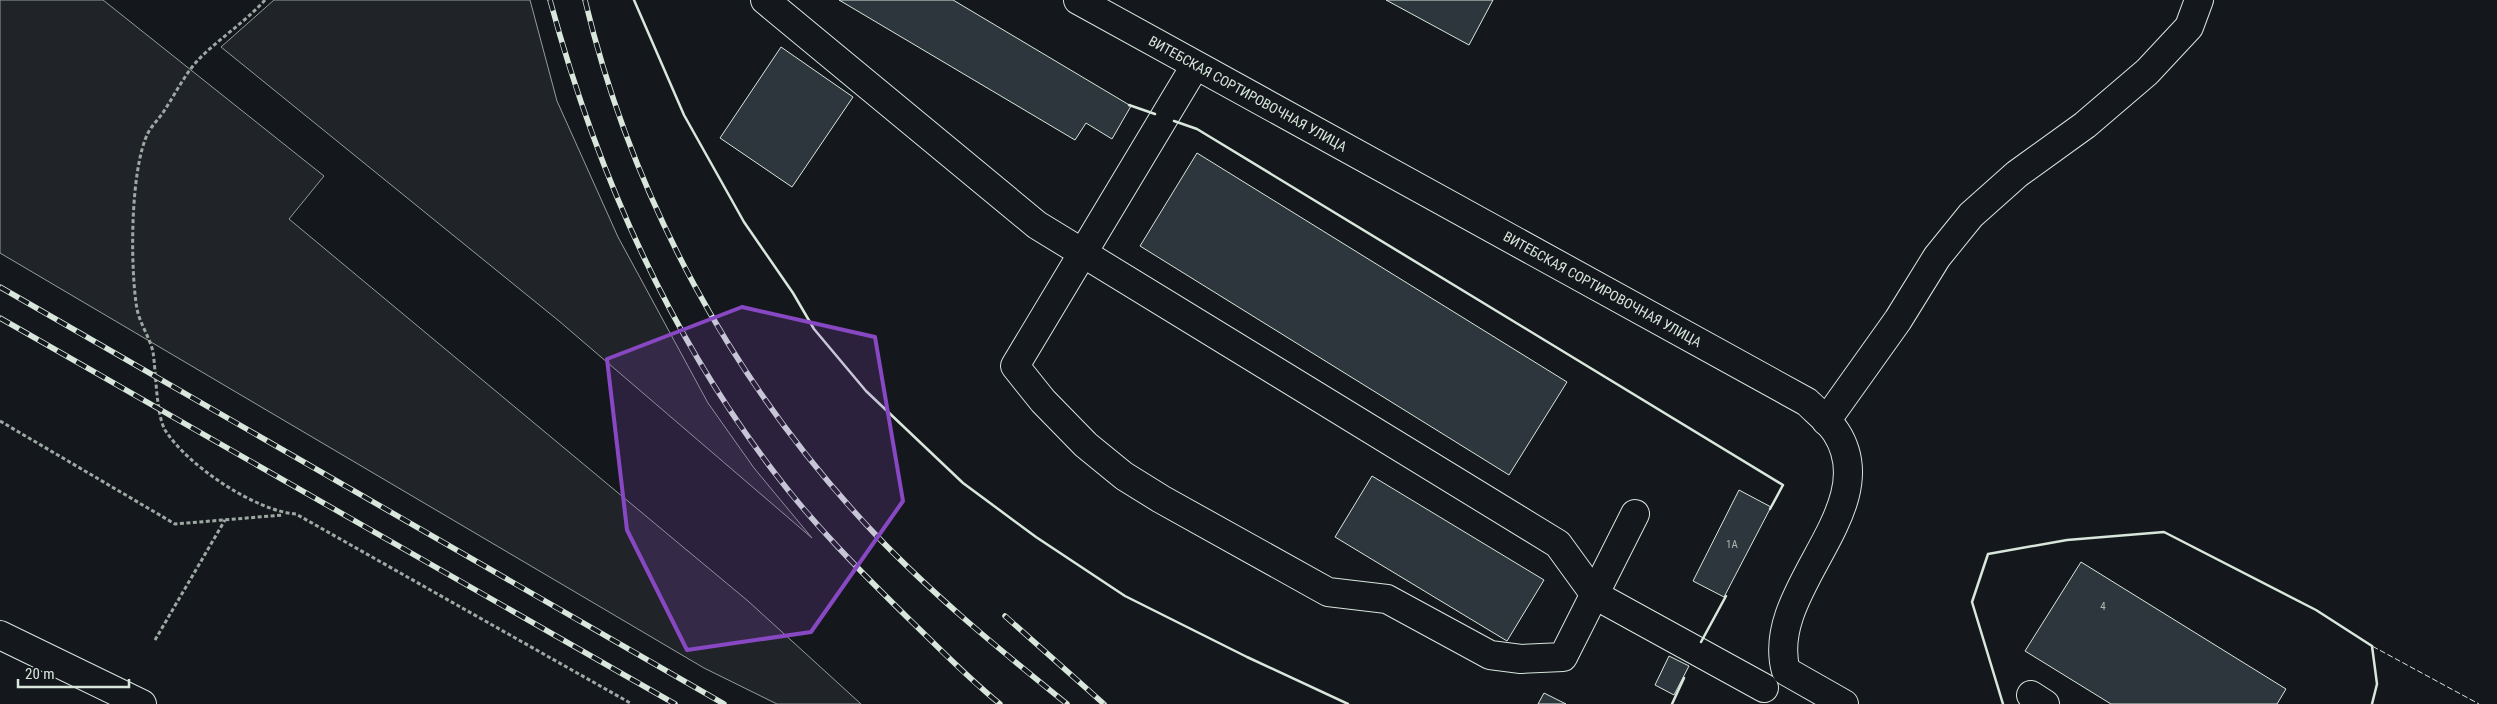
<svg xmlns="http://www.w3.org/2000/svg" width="2497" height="704" viewBox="0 0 2497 704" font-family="'Roboto Condensed',sans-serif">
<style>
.green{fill:#202428;stroke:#939e99}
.building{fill:#2c363c;stroke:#d8e6dc}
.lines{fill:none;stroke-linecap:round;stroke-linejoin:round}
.minor-casing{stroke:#d8e6dc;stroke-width:30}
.major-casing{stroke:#d8e6dc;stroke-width:30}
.path{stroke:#9da8a2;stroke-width:3;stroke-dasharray:4 2.5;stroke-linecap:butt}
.minor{stroke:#14181c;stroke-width:28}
.major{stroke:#14181c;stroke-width:28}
.rail-casing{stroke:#d8e6dc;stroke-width:5.5}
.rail{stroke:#14181c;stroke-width:4;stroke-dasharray:11;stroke-linecap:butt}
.fence{stroke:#d8e6dc;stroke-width:1;stroke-dasharray:6 2.5;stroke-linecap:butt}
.wall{stroke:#d8e6dc;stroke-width:2.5}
.marked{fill:#8948c3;fill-opacity:0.2;stroke:#8948c3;stroke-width:4;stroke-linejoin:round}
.labels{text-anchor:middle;stroke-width:4;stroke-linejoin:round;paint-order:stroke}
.number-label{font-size:11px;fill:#adbab4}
.street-label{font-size:14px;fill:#d8e6dc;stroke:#14181c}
</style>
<rect width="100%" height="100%" fill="#14181c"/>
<g class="green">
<path d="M0 0H103L324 176 289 219 748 601 861 704H777L704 668 0 253Z"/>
<path d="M274 0H530L557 101 618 237 708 403 754 468 812 538 559 321 221 47Z"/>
</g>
<g class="building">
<path d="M839 0H953L1131 106 1112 139 1086 123 1075 140Z"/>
<path d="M1386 0H1493L1469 45Z"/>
<path d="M781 47 853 97 792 187 720 138Z"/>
<path d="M1197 153 1567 382 1509 475 1140 246Z"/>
<path d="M1372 476 1544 580 1507 641 1335 537Z"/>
<path d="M1739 490 1771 507 1724 597 1693 581Z"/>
<path d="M2081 562 2286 689 2277 704H2111L2025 651Z"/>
<path d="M1669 656 1689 666 1674 695 1655 685Z"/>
<path d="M1544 693 1566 704H1538Z"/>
</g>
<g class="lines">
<g class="minor-casing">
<g id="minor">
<path d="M765 0 1037 225 1558 544 1595 595 1764 688"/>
<path id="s1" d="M1078 0 1807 402C1816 411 1829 421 1836 432 1886 509 1763 590 1786 671L1844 704"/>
<path d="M1195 66 1015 366 1043 401 1086 445 1124 476 1161 499 1328 592 1387 599 1490 655 1521 659 1563 657 1635 514"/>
<path d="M1826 421 1898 320 1937 257 1971 215 2017 174 2085 125 2147 72 2189 27 2199 0"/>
<path d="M2031 695 2045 704"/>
</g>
</g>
<g class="major-casing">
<path id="major" d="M0 635 142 704"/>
</g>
<g class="path">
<path d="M265 0C246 21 223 36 203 55 186 71 176 93 164 111 159 119 152 125 148 133 130 169 130 269 137 309 140 324 150 338 153 352 156 371 156 414 165 430 187 465 255 511 296 514L632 704"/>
<path d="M0 421 175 524 283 515"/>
<path d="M155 640 225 520"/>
</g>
<use href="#minor" class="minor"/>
<use href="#major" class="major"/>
<g class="rail-casing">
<g id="rail">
<path d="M550 0C596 170 667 332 774 472 814 525 862 573 910 620 939 648 968 678 1000 704"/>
<path d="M585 0C633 200 733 384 874 533 933 595 1000 650 1067 704"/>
<path d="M0 287 724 704"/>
<path d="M0 318 675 704"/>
<path d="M1005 616 1104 704"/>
</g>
</g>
<use href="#rail" class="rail"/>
<path class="fence" d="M2372 704 2377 684 2372 646 2479 704"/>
<g class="wall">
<path d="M634 0 684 115 744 222 793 293 814 329 866 391 963 483 1036 537 1125 596 1247 657 1348 704"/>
<path d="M1129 105 1155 114"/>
<path d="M1174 121 1197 129 1783 485 1770 509"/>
<path d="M1701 642 1726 596"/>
<path d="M1672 704 1684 678"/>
<path d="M2003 704 1972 602 1988 554 2067 540 2164 532 2316 610 2372 646 2377 684 2372 704"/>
</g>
</g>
<path class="marked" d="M742 307 875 337 903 501 811 632 687 650 627 530 607 359Z"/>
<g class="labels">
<g class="number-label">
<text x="1732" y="548">1А</text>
<text x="2103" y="610">4</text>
</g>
<g class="street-label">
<text dy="5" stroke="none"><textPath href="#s1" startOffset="194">ВИТЕБСКАЯ СОРТИРОВОЧНАЯ УЛИЦА</textPath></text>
<text dy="5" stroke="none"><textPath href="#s1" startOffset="599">ВИТЕБСКАЯ СОРТИРОВОЧНАЯ УЛИЦА</textPath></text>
</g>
</g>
<path d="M18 679v8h111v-8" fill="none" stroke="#d8e6dc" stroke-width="2.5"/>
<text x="25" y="679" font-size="15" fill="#d8e6dc" stroke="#14181c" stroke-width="4" paint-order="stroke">20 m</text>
</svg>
